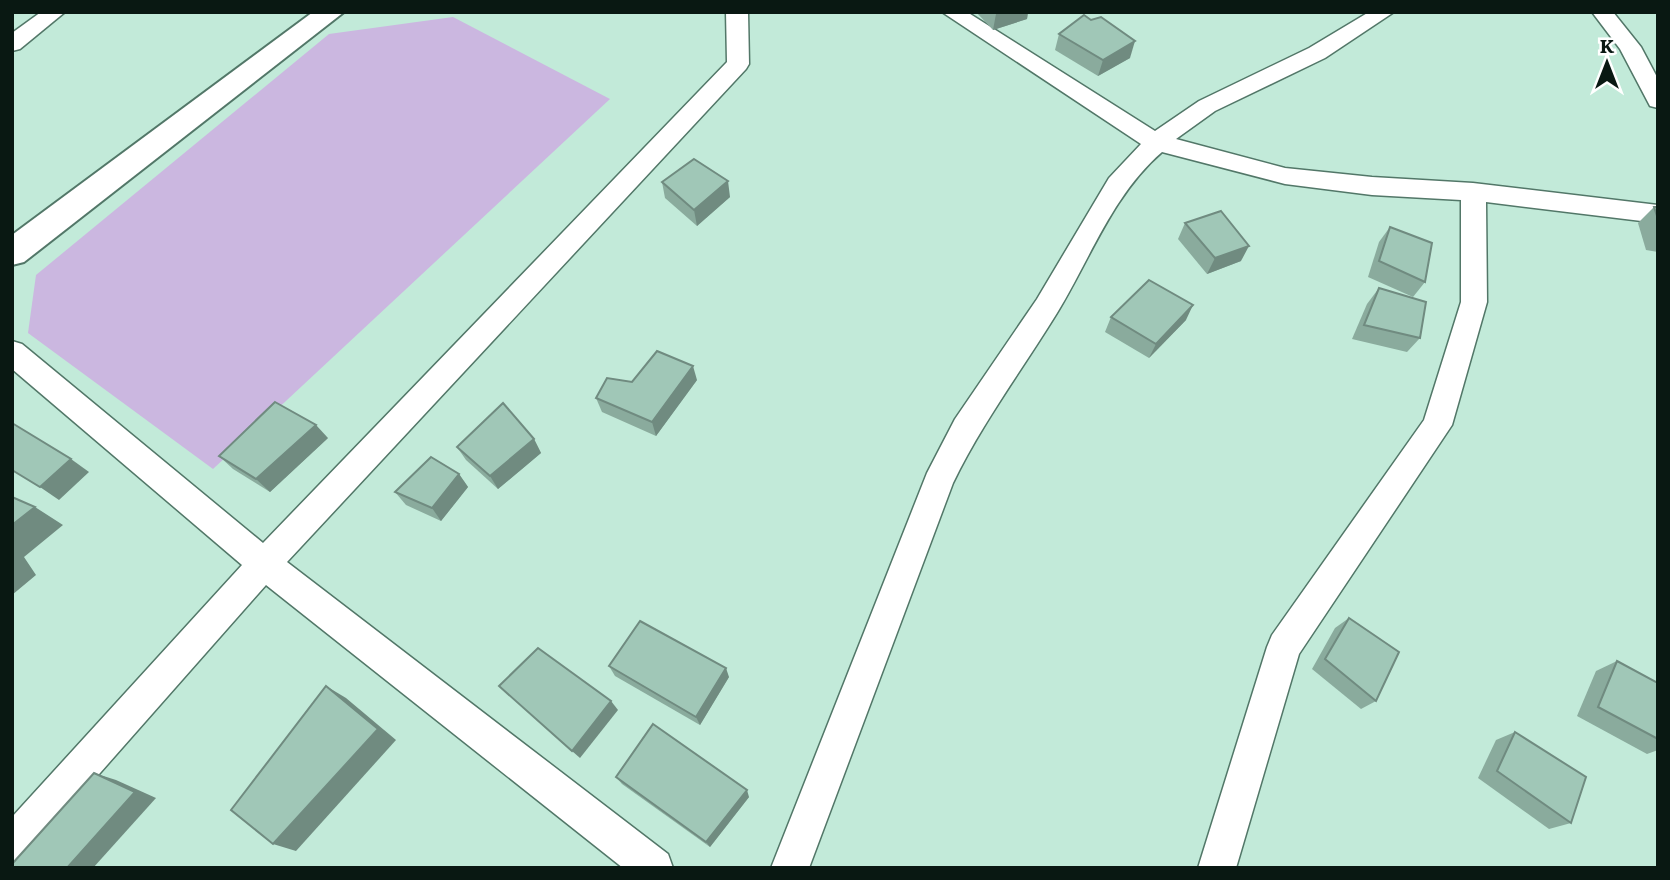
<svg xmlns="http://www.w3.org/2000/svg" width="1670" height="880" viewBox="0 0 1670 880" font-family="Literata,serif">
<style>
.green{fill:#cbb7e0}
.lines{fill:none;stroke-linecap:round;stroke-linejoin:round}
.minor-casing{stroke:#527768;stroke-width:3}
.secondary-casing{stroke:#527768;stroke-width:4}
.minor{fill:#fff;fill-rule:evenodd}
.secondary{fill:#fff;fill-rule:evenodd}
.wall{fill:#8aab9d}
.shaded-wall{fill:#708b80}
.building{fill:#a0c7b7;stroke:#708b80;stroke-width:2}
</style>
<rect width="100%" height="100%" fill="#c2ead9"/>
<path class="green" d="M453 17 610 99 213 469 28 333 36 275 329 34Z"/>
<g class="lines">
<g class="minor-casing">
<g id="minor">
<path d="M41 12H65L20 49 12 51V33Z"/>
<path d="M726 12H748L749 64 746 69 287 562 668 854 673 868H623L266 585 25 858 12 864V817L242 565 12 369V341L22 344 263 543 727 62Z"/>
<path d="M942 12H967L1155 131 1199 101 1309 48 1369 12H1394L1325 58 1215 111 1176 139 1285 168 1372 177 1473 183 1658 205V223L1486 202 1487 302 1452 425 1299 654 1236 868H1198L1267 647 1272 635 1424 420 1461 302V200L1372 195 1285 184 1162 152C1113 194 1090 259 1057 313 1022 370 982 423 953 483L809 868H771L927 473 955 419 1037 299 1109 178 1141 144Z"/>
<path d="M1592 12H1613L1641 47 1658 79V108L1650 106 1620 49Z"/>
</g>
</g>
<g class="secondary-casing">
<path id="secondary" d="M313 12H344L24 262 12 265V235Z"/>
</g>
<use href="#minor" class="minor"/>
<use href="#secondary" class="secondary"/>
</g>
<g class="wall">
<path d="M976 12H1028L1027 19 993 30Z"/>
<path d="M1059 34 1130 58 1098 76 1055 50Z"/>
<path d="M662 182 730 197 697 226 665 198Z"/>
<path d="M1654 207H1658V252L1646 250 1638 223Z"/>
<path d="M1185 223 1241 261 1207 274 1178 239Z"/>
<path d="M1390 227 1425 282 1413 297 1368 277 1379 242Z"/>
<path d="M1379 288 1420 338 1407 352 1352 339 1367 304Z"/>
<path d="M1111 317 1186 320 1149 358 1105 332Z"/>
<path d="M697 380 656 436 602 412 596 398 632 382Z"/>
<path d="M328 438 270 492 233 469 219 456Z"/>
<path d="M534 439 541 453 498 489 466 460 457 447Z"/>
<path d="M459 474 468 487 441 521 406 505 395 492Z"/>
<path d="M1349 618 1376 701 1361 709 1312 669 1335 628Z"/>
<path d="M1617 661 1658 683V750L1647 754 1577 716 1596 671Z"/>
<path d="M609 666 729 677 700 725 615 676Z"/>
<path d="M1515 732 1571 823 1549 829 1478 778 1496 740Z"/>
<path d="M616 777 749 797 710 847 622 784Z"/>
</g>
<g class="shaded-wall">
<path d="M1000 12H1028L1027 19 993 30 996 14Z"/>
<path d="M1135 41 1130 58 1098 76 1103 60Z"/>
<path d="M728 181 730 197 697 226 694 210Z"/>
<path d="M1249 246 1241 261 1207 274 1215 258Z"/>
<path d="M1193 305 1186 320 1149 358 1156 344Z"/>
<path d="M693 366 697 380 656 436 652 422Z"/>
<path d="M316 425 328 438 270 492 256 479Z"/>
<path d="M534 439 541 453 498 489 490 476Z"/>
<path d="M71 459 89 472 59 500 40 487Z"/>
<path d="M459 474 468 487 441 521 432 508Z"/>
<path d="M35 507 63 525 24 557 36 575 12 595V525Z"/>
<path d="M726 668 729 677 700 725 696 717Z"/>
<path d="M326 686 346 698 396 740 296 851 273 844Z"/>
<path d="M611 701 618 710 580 758 572 751Z"/>
<path d="M94 773 116 780 156 798 93 868H67Z"/>
<path d="M747 790 749 797 710 847 706 842Z"/>
</g>
<g class="building">
<path d="M1084 15 1091 20 1101 17 1135 41 1103 60 1059 34Z"/>
<path d="M694 159 728 181 694 210 662 182Z"/>
<path d="M1654 207H1658V219Z"/>
<path d="M1221 211 1249 246 1215 258 1185 223Z"/>
<path d="M1390 227 1432 243 1425 282 1379 261Z"/>
<path d="M1149 280 1193 305 1156 344 1111 317Z"/>
<path d="M1379 288 1426 302 1420 338 1364 325Z"/>
<path d="M657 351 693 366 652 422 596 398 607 378 632 382Z"/>
<path d="M275 402 316 425 256 479 219 456Z"/>
<path d="M503 403 534 439 490 476 457 447Z"/>
<path d="M12 423 71 459 40 487 12 470Z"/>
<path d="M431 457 459 474 432 508 395 492Z"/>
<path d="M12 497 35 507 12 525Z"/>
<path d="M1349 618 1399 652 1376 701 1325 659Z"/>
<path d="M640 621 726 668 696 717 609 666Z"/>
<path d="M538 648 611 701 572 751 499 686Z"/>
<path d="M1617 661 1658 683V739L1598 707Z"/>
<path d="M326 686 378 729 273 844 231 810Z"/>
<path d="M653 724 747 790 706 842 616 777Z"/>
<path d="M1515 732 1586 777 1571 823 1497 771Z"/>
<path d="M94 773 135 792 67 868H12V864Z"/>
</g>
<rect width="1670" height="880" fill="none" stroke="#091812" stroke-width="28"/>
<g transform="translate(1607 63)" stroke="#ffffff" stroke-width="5" paint-order="stroke">
<path d="M0-5L12 26L0 18L-12 26Z" fill="#091812"/>
<text y="-10" font-size="19" font-weight="bold" text-anchor="middle" fill="#091812">K</text>
</g>
</svg>
